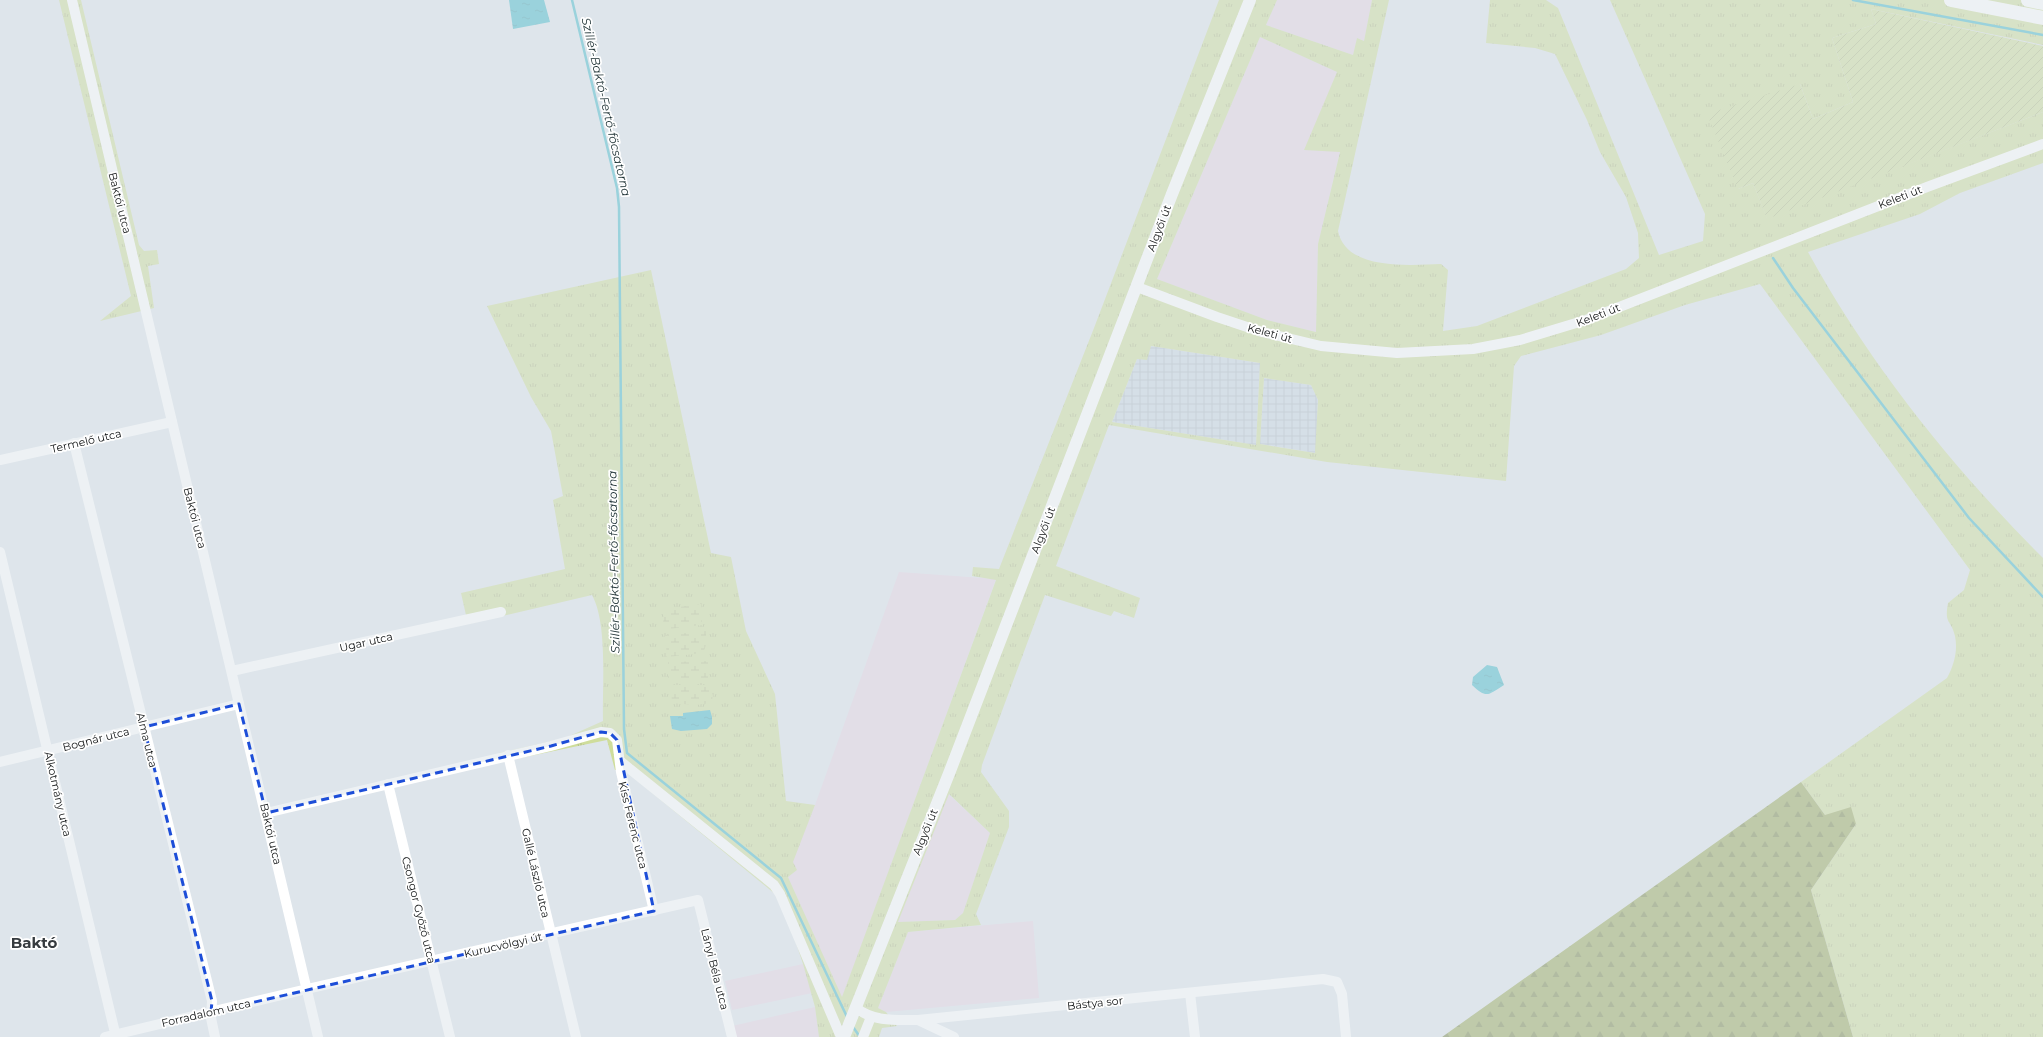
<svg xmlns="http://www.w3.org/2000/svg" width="2043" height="1037" viewBox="0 0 2043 1037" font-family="Montserrat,sans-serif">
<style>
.commercial{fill:#e7d4e3}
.industrial{fill:url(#industrial-grid)}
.grass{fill:url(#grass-tufts);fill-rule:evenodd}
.forest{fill:url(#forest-firs)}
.wetland{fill:url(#wetland-marsh)}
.garden{fill:url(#garden-furrows)}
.water{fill:url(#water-ripples)}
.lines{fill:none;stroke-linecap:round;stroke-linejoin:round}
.stream{stroke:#47baca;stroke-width:2.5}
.minor{stroke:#fff;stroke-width:10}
.major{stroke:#fff;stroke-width:12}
.highway{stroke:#fff;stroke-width:14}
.marked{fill:none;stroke:#1d4ed8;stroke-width:3;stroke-dasharray:8 5;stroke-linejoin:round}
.labels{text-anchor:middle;stroke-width:3.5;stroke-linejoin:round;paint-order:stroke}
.street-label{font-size:11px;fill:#111415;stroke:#fff}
.water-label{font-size:12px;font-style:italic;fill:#192d30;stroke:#fff}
.district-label{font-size:15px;font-weight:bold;fill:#363b3f;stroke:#fff}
</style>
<defs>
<pattern id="industrial-grid" width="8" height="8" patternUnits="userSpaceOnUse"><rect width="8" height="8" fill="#cbd8e3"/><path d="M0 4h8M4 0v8" fill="none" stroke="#adb8c2"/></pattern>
<pattern id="grass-tufts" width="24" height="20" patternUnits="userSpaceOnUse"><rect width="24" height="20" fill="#cfdd9b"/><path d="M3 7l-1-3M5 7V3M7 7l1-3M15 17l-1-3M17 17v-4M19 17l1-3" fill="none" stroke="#b1bd85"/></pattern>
<pattern id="forest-firs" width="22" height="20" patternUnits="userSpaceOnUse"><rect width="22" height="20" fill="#99a85b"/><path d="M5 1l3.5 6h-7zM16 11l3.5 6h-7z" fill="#7b884a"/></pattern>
<pattern id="wetland-marsh" width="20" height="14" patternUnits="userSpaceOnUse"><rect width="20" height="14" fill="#cfdd9b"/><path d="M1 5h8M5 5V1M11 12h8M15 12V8" fill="none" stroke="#b1bd85"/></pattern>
<pattern id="garden-furrows" width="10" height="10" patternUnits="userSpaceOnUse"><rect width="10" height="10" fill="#cfdd9b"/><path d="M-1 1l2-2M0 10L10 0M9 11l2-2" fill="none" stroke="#b1bd85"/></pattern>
<pattern id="water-ripples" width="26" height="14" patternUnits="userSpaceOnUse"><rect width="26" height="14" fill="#47baca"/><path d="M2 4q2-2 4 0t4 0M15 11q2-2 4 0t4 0" fill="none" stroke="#3d9fad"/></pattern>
</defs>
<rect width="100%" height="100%" fill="#dee5eb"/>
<g class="commercial">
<path d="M1277 0H1372L1364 41 1357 38 1353 55 1266 25Z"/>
<path d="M1260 37 1337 72 1305 150 1340 151 1318 244 1316 332 1267 320 1157 279Z"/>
<path d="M899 572 996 579 842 998 788 877 797 870 792 862 815 805Z"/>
<path d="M948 794 990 833 963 913 955 920 898 922Z"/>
<path d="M1033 921 1039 998 886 1012 878 1008 908 932Z"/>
<path d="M803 964 812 993 732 1010 725 981Z"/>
<path d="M815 1007 819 1037H735L732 1026Z"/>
</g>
<g class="industrial">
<path d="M1151 346 1260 363 1256 445 1112 422 1137 359Z"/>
<path d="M1264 378 1311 385 1318 400 1316 453 1260 444Z"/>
</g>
<g class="grass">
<path d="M59 0H81L139 245 144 251 157 250 159 264 148 266 154 308 100 321 131 296Z"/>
<path d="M1219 0H1277L1266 25 1353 55 1357 38 1364 41 1372 0H1389L1338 231C1346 271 1410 265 1441 264L1448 270 1443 331 1477 326 1626 269 1639 258 1638 233 1626 197 1600 152 1587 120 1555 54 1535 48 1486 43 1490 0H1546L1558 8 1659 255 1703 241 1705 214 1610 0H2043V45L1871 9 1876 24 1832 38 1853 102 1813 119 1800 84 1738 189 1753 183 1767 218 2043 112V163L1960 193 1920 214 1808 252C1870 365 1952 467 2043 558V1037H1853L1811 890 1856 824 1825 815 1801 782 1947 678C1954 665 1958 651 1955 636 1951 619 1944 625 1948 603L1964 590 1970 570 1760 284 1685 305 1601 335 1521 356 1514 366 1506 481 1327 462 1109 425 1056 566 1140 598 1134 618 1114 611 1111 616 1045 595 982 765 981 772 1009 811V827L976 914 981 925 908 932 878 1008 886 1012 897 1026 882 1028 879 1037H819L815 1007 803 964 793 934 775 894 623 769 615 770 607 740 501 762 499 753 565 738 603 721C602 687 608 624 592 595L468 624 461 593 565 569 553 500 563 496 551 431 531 397 487 306 651 270 711 553 731 557 746 631 775 694 786 801 815 805 793 862 797 870 788 877 842 997 996 580 972 576 973 567 999 569 1094 328ZM1260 37 1337 72 1304 150 1340 152 1318 244 1316 332 1267 320 1157 279ZM1151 346 1260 363 1256 445 1112 422 1137 359 1147 360ZM1264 378 1311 385 1318 400 1315 453 1260 444ZM949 794 990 833 963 913 955 920 898 922Z"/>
</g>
<path class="forest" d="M1801 782 1825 815 1851 807 1856 824 1811 890 1853 1037H1442Z"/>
<g class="wetland">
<path d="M701 604 702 625 668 629 663 626 664 609Z"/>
<path d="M706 631V645L703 653 667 657 665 635Z"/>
<path d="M708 661V678L683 681 668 678V662Z"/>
<path d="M671 685H709L713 696 711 703 696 705 672 703Z"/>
</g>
<path class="garden" d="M1871 9 2043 46V112L1767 219 1753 183 1738 189 1707 114 1800 84 1813 119 1853 102 1832 38 1876 24Z"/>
<g class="water">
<path d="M509 0H544L550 22 513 29Z"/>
<path d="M1487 665 1497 667 1504 685C1488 695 1487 699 1472 685L1473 677Z"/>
<path d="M710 710 712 717V724L707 729 681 731 672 729 670 716H683V713Z"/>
</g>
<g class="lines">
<g class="stream">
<path d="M572 0 617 188 619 207 624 729 627 753 781 878 848 1019"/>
<path d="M1853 0 2043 35"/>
<path d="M1773 258 1793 288 1969 518 2043 597"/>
<path d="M853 1027 860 1037"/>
</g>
<g class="minor">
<path d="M72 0 318 1037"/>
<path d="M1137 287 1217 317 1262 332 1321 346 1397 353 1473 349 1520 340 1586 320 1927 187 2043 144"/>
<path d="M74 443 212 1001 211 1018 215 1037"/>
<path d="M0 460 172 422"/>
<path d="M0 552 116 1037"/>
<path d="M232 671 501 612"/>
<path d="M508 755 576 1037"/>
<path d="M620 761 774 885 780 894 841 1037"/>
<path d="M0 762 239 704"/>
<path d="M388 784 450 1037"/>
<path d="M266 813 551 746 601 732 610 733 617 740 621 772 654 911"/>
<path d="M1190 993 1195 1037"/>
<path d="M856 1008C874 1022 896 1020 918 1020L1323 979 1337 982 1342 994 1346 1037"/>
<path d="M918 1020 954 1037"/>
<path d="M105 1037 307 989 698 900 732 1037"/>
<path d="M863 1037 871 1017"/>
</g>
<path class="major" d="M844 1037 950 771 1172 194 1250 0"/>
<g class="highway">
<path d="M1951 0 2043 18"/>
<path d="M2028 0 2043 3"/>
</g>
</g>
<path d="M0 0H2043V1037H0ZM239 704 266 813 551 746 601 732 610 733 617 740 654 911 211 1012 212 1001 144 727Z" fill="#dee5eb" fill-opacity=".55" fill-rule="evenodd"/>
<path class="marked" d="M239 704 266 813 551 746 601 732 610 733 617 740 654 911 211 1012 212 1001 144 727Z"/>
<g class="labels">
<g class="street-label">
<text transform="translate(1900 197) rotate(-21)" y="4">Keleti út</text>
<text transform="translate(120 203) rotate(76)" y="4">Baktói utca</text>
<text transform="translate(1159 228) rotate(-69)" y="4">Algyői út</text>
<text transform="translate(1598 315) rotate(-21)" y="4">Keleti út</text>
<text transform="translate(1270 333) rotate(15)" y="4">Keleti út</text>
<text transform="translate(86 441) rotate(-13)" y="4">Termelő utca</text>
<text transform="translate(195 518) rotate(76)" y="4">Baktói utca</text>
<text transform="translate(1043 530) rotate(-69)" y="4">Algyői út</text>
<text transform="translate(366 642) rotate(-13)" y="4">Ugar utca</text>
<text transform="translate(96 739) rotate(-14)" y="4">Bognár utca</text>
<text transform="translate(147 740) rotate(76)" y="4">Alma utca</text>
<text transform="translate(58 794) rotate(77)" y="4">Alkotmány utca</text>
<text transform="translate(633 825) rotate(76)" y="4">Kiss Ferenc utca</text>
<text transform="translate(925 832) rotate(-68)" y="4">Algyői út</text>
<text transform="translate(271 834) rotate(77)" y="4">Baktói utca</text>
<text transform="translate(536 873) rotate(77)" y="4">Gallé László utca</text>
<text transform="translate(419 910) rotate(76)" y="4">Csongor Győző utca</text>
<text transform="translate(503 945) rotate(-13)" y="4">Kurucvölgyi út</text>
<text transform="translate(715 969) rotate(76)" y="4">Lányi Béla utca</text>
<text transform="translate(1095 1003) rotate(-6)" y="4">Bástya sor</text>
<text transform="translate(206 1013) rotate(-13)" y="4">Forradalom utca</text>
</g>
<g class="water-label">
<text transform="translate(606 107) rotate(77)" y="4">Szillér-Baktó-Fertő-főcsatorna</text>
<text transform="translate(614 562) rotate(-91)" y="4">Szillér-Baktó-Fertő-főcsatorna</text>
</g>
<g class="district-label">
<text x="34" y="948">Baktó</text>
</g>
</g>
</svg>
